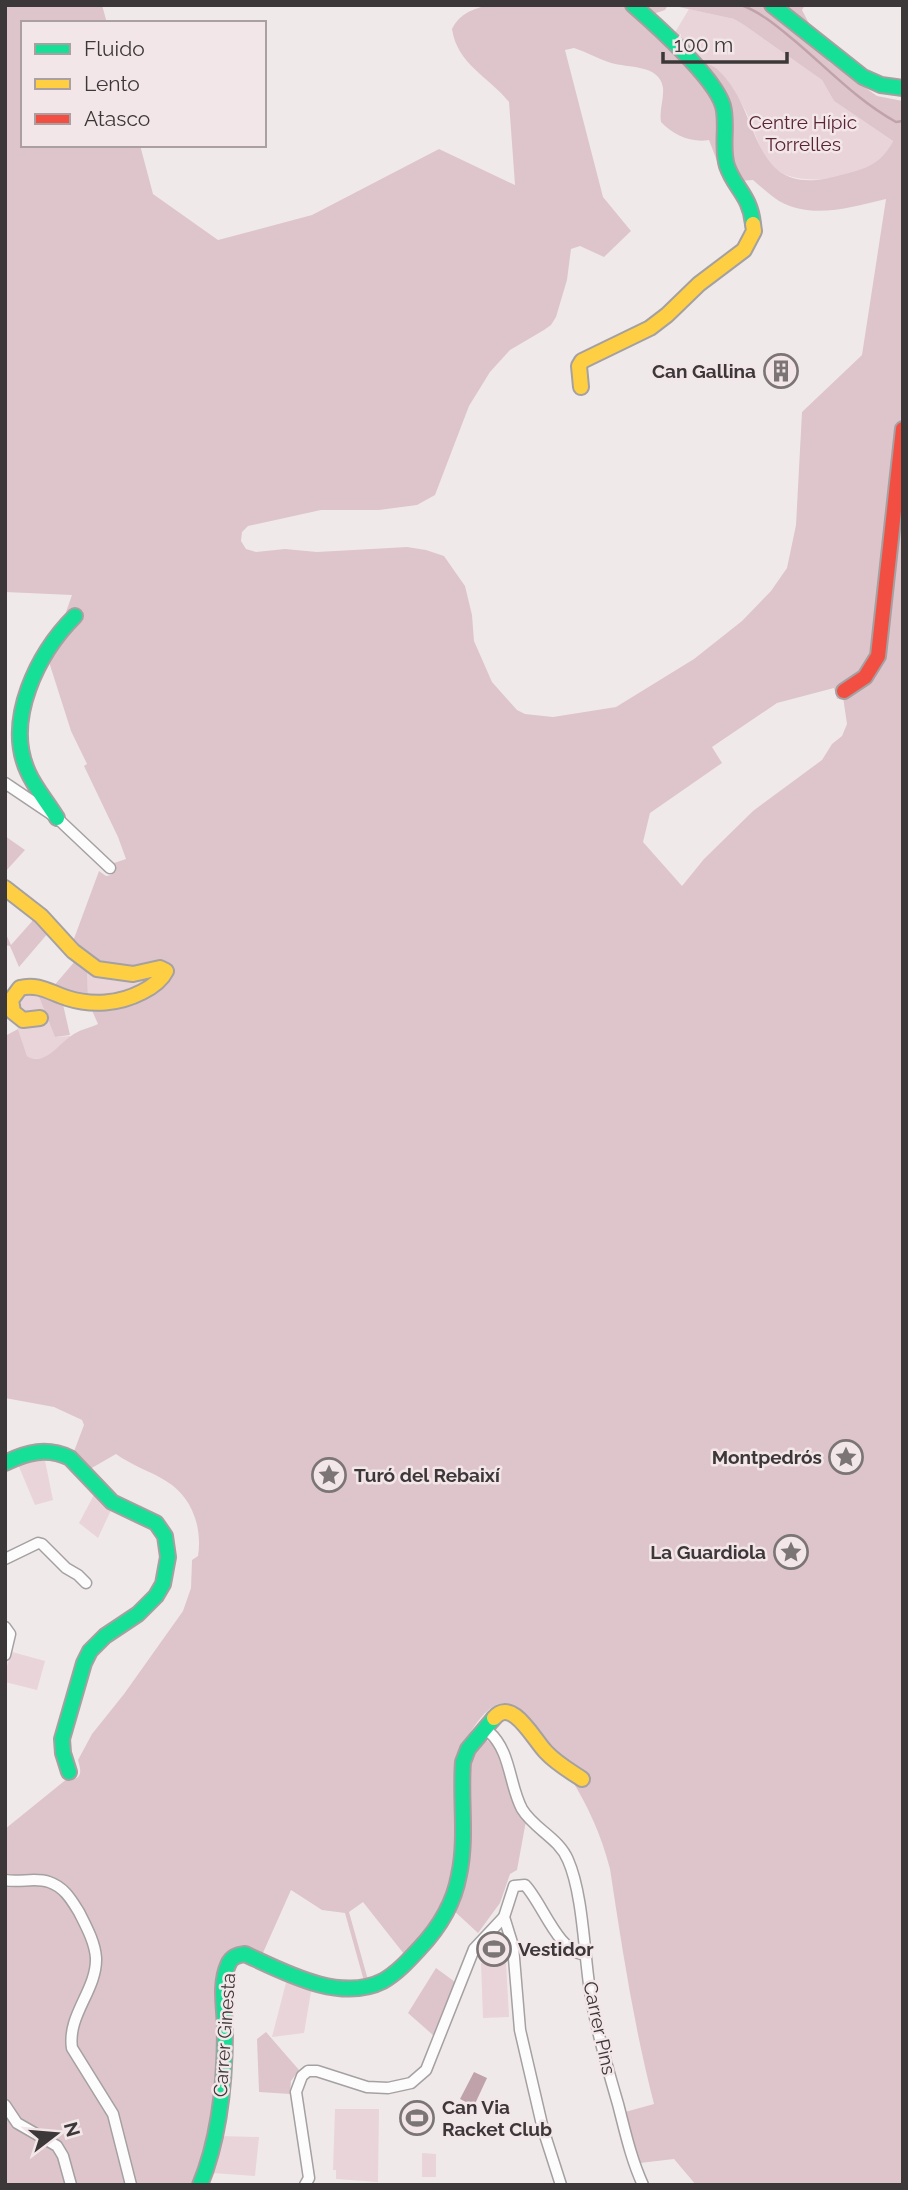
<svg xmlns="http://www.w3.org/2000/svg" width="908" height="2190" viewBox="0 0 908 2190" font-family="Raleway,sans-serif">
<style>
.green{fill:#e9d4d9}
.forest{fill:#dec5cb;fill-rule:evenodd}
.water{fill:#c0a2aa}
.lines{fill:none;stroke-linecap:round;stroke-linejoin:round}
.stream{stroke:#c0a2aa;stroke-width:2.5}
.street-casing{stroke:#a5a0a1;stroke-width:13}
.fast-casing{stroke:#a5a0a1;stroke-width:18}
.slow-casing{stroke:#a5a0a1;stroke-width:18}
.jam-casing{stroke:#a5a0a1;stroke-width:18}
.street{stroke:#fdfcfc;stroke-width:10}
.fast{stroke:#16e098;stroke-width:14}
.slow{stroke:#ffcf43;stroke-width:14}
.jam{stroke:#f24e42;stroke-width:14}
.labels{text-anchor:middle;stroke-width:5;stroke-linejoin:round;paint-order:stroke}
.park-label{font-size:19px;fill:#592436;stroke:#f3e6e9}
.poi-label{font-size:19px;font-weight:bold;fill:#3c3738;stroke:#f3e6e9;text-anchor:end}
.street-label{font-size:19px;fill:#3c3738;stroke:#f3e6e9}
</style>
<rect width="100%" height="100%" fill="#f0e9ea"/>
<g class="green">
<path d="M689 9 734 19 744 25 822 80 834 101 893 141C889 148 887 154 881 159 859 178 798 189 775 168 758 153 756 131 746 112 741 102 735 93 729 84 721 72 712 68 701 61 691 54 682 43 674 34Z"/>
<path d="M87 968 152 976 155 977 122 996 88 997Z"/>
<path d="M37 992 55 1037 71 1036C62 1047 42 1066 27 1056L17 1026 23 1023 27 1016 18 1012V997L20 994Z"/>
<path d="M44 1456 53 1500 35 1505 17 1462Z"/>
<path d="M95 1493 112 1508 98 1538 79 1523Z"/>
<path d="M12 1652 45 1661 37 1690 5 1682V1672Z"/>
<path d="M506 1962 509 2017 483 2018 481 1963Z"/>
<path d="M287 1979 312 1986 304 2033 272 2037Z"/>
<path d="M335 2109H379L378 2182 336 2179V2170H333Z"/>
<path d="M220 2136 259 2137 255 2176 212 2173Z"/>
<path d="M422 2153 436 2154V2177H422Z"/>
</g>
<g class="forest">
<path d="M5 5H102L107 23H23V145H140L153 194 218 240 312 215 439 149 515 185 509 102C489 77 457 64 452 29 460 13 473 9 489 5H668L665 10 653 14C668 29 683 46 699 59 705 63 713 65 718 70 765 113 746 203 841 175 865 169 881 165 893 141L834 101 822 80 744 25 734 19 670 5H805L802 10 829 62 877 96 903 101V2185H696L674 2159 640 2163 625 2112 654 2104C634 2027 622 1948 610 1869 596 1815 571 1773 535 1730 528 1722 520 1707 509 1704 484 1696 457 1753 455 1773 453 1789 457 1805 458 1821 459 1838 457 1857 453 1874 446 1905 426 1932 404 1954L363 1902 349 1912 368 1980 364 1981 345 1913 322 1910 291 1890 262 1955 232 1950 208 2142 195 2185H5V1829L68 1778 70 1781C83 1777 81 1771 78 1760L92 1734 124 1694 183 1611 191 1588 192 1560 198 1556C200 1544 199 1529 195 1518 181 1476 147 1476 116 1454L90 1469 73 1454 84 1425 82 1420 54 1407 5 1398V1036L18 1029 27 1056C44 1067 59 1044 71 1036 78 1030 90 1028 98 1024L90 1006 137 999 171 979 174 974 170 966 164 960C145 966 124 971 104 965 93 962 81 950 72 944L99 871 106 876 111 875 115 870 114 863 126 859 118 837 84 766 87 764 71 731 49 662 71 611 66 612 72 595 5 592ZM574 48C587 52 598 59 611 63 627 68 660 64 663 88 664 100 659 110 661 122 673 135 691 143 709 140L725 182 753 180C761 187 770 195 779 201 812 220 851 207 886 199L862 355 802 412 796 525 787 568 771 591 742 621 694 659 616 707 553 717 525 714 517 710 492 682 474 641 472 615 465 586 444 556 426 550 407 547 317 552 285 549 256 552 246 549 241 541 242 532 248 526 321 510H379L417 505 435 495 469 406 490 372 510 350 544 330 551 325 556 317 567 280 571 249 580 246 604 257 631 231 603 197 565 50ZM834 688 837 699 843 697 847 724 842 736 832 744 822 760 753 811 704 859 682 886 643 842 650 813 722 763 712 747 777 703Z"/>
<path d="M5 836 25 850 5 872Z"/>
<path d="M35 918 49 932 19 967 10 946 5 945V932L11 945Z"/>
<path d="M76 960 87 968 88 997 52 988Z"/>
<path d="M37 992 62 1000 70 1035 55 1037Z"/>
<path d="M485 1739 495 1746 514 1803 526 1821 517 1870 510 1874 500 1903 478 1933 452 1909C457 1889 466 1867 469 1846 473 1805 453 1774 485 1739Z"/>
<path d="M436 1968 455 1982 434 2036 408 2013Z"/>
<path d="M266 2032 299 2070 291 2081 290 2094 259 2092 257 2039Z"/>
</g>
<path class="water" d="M474 2072 487 2078 474 2106 460 2099Z"/>
<g class="lines">
<path class="stream" d="M741 5C761 12 779 28 795 41 828 69 858 101 896 122L903 121"/>
<g class="street-casing">
<g id="street">
<path d="M5 783 57 818 110 868"/>
<path d="M5 1559 38 1543 42 1544 66 1568 78 1575 86 1583"/>
<path d="M5 1627 10 1634 5 1655"/>
<path d="M483 1731 489 1732C511 1751 509 1785 522 1809 534 1829 559 1838 568 1860 583 1894 584 1953 590 1991 596 2029 607 2066 618 2104 625 2131 631 2159 643 2185"/>
<path d="M5 1880C20 1883 35 1877 49 1882 64 1887 71 1899 79 1912 86 1926 95 1942 96 1958 97 1990 67 2015 72 2048L113 2114 131 2185"/>
<path d="M5 2105 17 2123 57 2146 63 2156 71 2185"/>
<path d="M305 2185 309 2178 296 2092 302 2076 308 2071H317L367 2087 388 2088 411 2083 426 2070 474 1949 504 1917"/>
<path d="M561 2185 543 2129 520 2030 513 1946 504 1917 514 1886 525 1885C543 1904 557 1951 585 1955"/>
</g>
</g>
<g class="fast-casing">
<g id="fast">
<path d="M633 5C656 25 715 78 723 106 728 125 721 147 727 166 735 189 750 195 753 224"/>
<path d="M772 5 863 77 881 85 903 88"/>
<path d="M57 818C48 803 35 788 28 772 4 720 38 653 75 616"/>
<path d="M5 1463C27 1452 47 1447 70 1458L112 1502 156 1523 165 1536 168 1557 163 1584 156 1596 138 1614 105 1636 90 1651 84 1663 62 1739 63 1753 69 1772"/>
<path d="M200 2185C220 2137 225 2082 225 2030 225 2010 219 1985 228 1965 231 1957 237 1955 245 1954 284 1972 340 2003 383 1981 397 1973 408 1961 419 1949 439 1928 454 1903 459 1875 467 1838 460 1799 463 1762L468 1749 494 1718"/>
</g>
</g>
<g class="slow-casing">
<g id="slow">
<path d="M581 387 579 366 582 361 650 328 667 315 699 284 744 250 754 231 753 224"/>
<path d="M5 888 41 916 73 951 97 969 133 974 160 968 166 971C161 981 152 987 142 992 119 1004 92 1006 67 998 51 993 38 983 20 988L11 1000 13 1012 23 1020 40 1018"/>
<path d="M494 1718C512 1696 534 1740 546 1752 556 1763 570 1771 582 1779"/>
</g>
</g>
<g class="jam-casing">
<path id="jam" d="M844 691 865 677 878 656 903 429"/>
</g>
<use href="#street" class="street"/>
<use href="#fast" class="fast"/>
<use href="#slow" class="slow"/>
<use href="#jam" class="jam"/>
</g>
<defs>
<g id="building-ring" transform="scale(1.75)"><circle r="9.5" fill="#f3e6e9" stroke="#7b7576" stroke-width="1.5"/><path d="M-4-6H4V6H1V3H-1V6H-4ZM-2.5-4.3h1.7v1.8h-1.7ZM.8-4.3h1.7v1.8H.8ZM-2.5-1h1.7V.8h-1.7ZM.8-1h1.7V.8H.8Z" fill="#7b7576"/></g>
<g id="sight-ring" transform="scale(1.75)"><circle r="9.5" fill="#f3e6e9" stroke="#7b7576" stroke-width="1.5"/><path d="M0-6L1.8-2.2L6-1.7L2.9 1.2L3.7 5.4L0 3.3L-3.7 5.4L-2.9 1.2L-6-1.7L-1.8-2.2Z" fill="#7b7576"/></g>
<g id="stadium-ring" transform="scale(1.75)"><circle r="9.5" fill="#f3e6e9" stroke="#7b7576" stroke-width="1.5"/><path d="M0-5a6.5 5 0 1 0 0 10a6.5 5 0 1 0 0-10ZM-3.5-1.8h7v3.6h-7Z" fill="#7b7576"/></g>
</defs>
<g fill-rule="evenodd">
<use href="#building-ring" x="781" y="371"/>
<use href="#sight-ring" x="846" y="1457"/>
<use href="#sight-ring" x="329" y="1475"/>
<use href="#sight-ring" x="791" y="1552"/>
<use href="#stadium-ring" x="494" y="1949"/>
<use href="#stadium-ring" x="417" y="2118"/>
</g>
<g class="labels">
<g class="park-label">
<text x="803" y="129">Centre Hípic<tspan x="803" dy="22">Torrelles</tspan></text>
</g>
<g class="poi-label">
<text x="756" y="378">Can Gallina</text>
<text x="822" y="1464">Montpedrós</text>
<text x="354" y="1482" text-anchor="start">Turó del Rebaixí</text>
<text x="766" y="1559">La Guardiola</text>
<text x="518" y="1956" text-anchor="start">Vestidor</text>
<text x="442" y="2114" text-anchor="start">Can Via<tspan x="442" dy="22">Racket Club</tspan></text>
</g>
<g class="street-label">
<text transform="translate(600 2028) rotate(78)" y="7">Carrer Pins</text>
<text transform="translate(224 2035) rotate(-86)" y="7">Carrer Ginesta</text>
</g>
</g>
<rect width="908" height="2190" fill="none" stroke="#3c3738" stroke-width="14"/>
<rect x="21" y="21" width="245" height="126" fill="#f3e6e9" stroke="#aaa0a2" stroke-width="2"/>
<rect x="35" y="44" width="35" height="10" fill="#16e098" stroke="#aaa0a2" stroke-width="2"/>
<text x="84" y="56" font-size="21" fill="#3c3738">Fluido</text>
<rect x="35" y="79" width="35" height="10" fill="#ffcf43" stroke="#aaa0a2" stroke-width="2"/>
<text x="84" y="91" font-size="21" fill="#3c3738">Lento</text>
<rect x="35" y="114" width="35" height="10" fill="#f24e42" stroke="#aaa0a2" stroke-width="2"/>
<text x="84" y="126" font-size="21" fill="#3c3738">Atasco</text>
<g transform="translate(56 2134) rotate(74)" stroke="#f3e6e9" stroke-width="5" paint-order="stroke">
<path d="M0-5L12 26L0 18L-12 26Z" fill="#3c3738"/>
<text y="-10" font-size="19" font-weight="bold" text-anchor="middle" fill="#3c3738">N</text>
</g>
<path d="M663 52v10h124v-10" fill="none" stroke="#3c3738" stroke-width="3.5"/>
<text x="674" y="52" font-size="21" fill="#3c3738" stroke="#f3e6e9" stroke-width="5" paint-order="stroke">100 m</text>
</svg>
